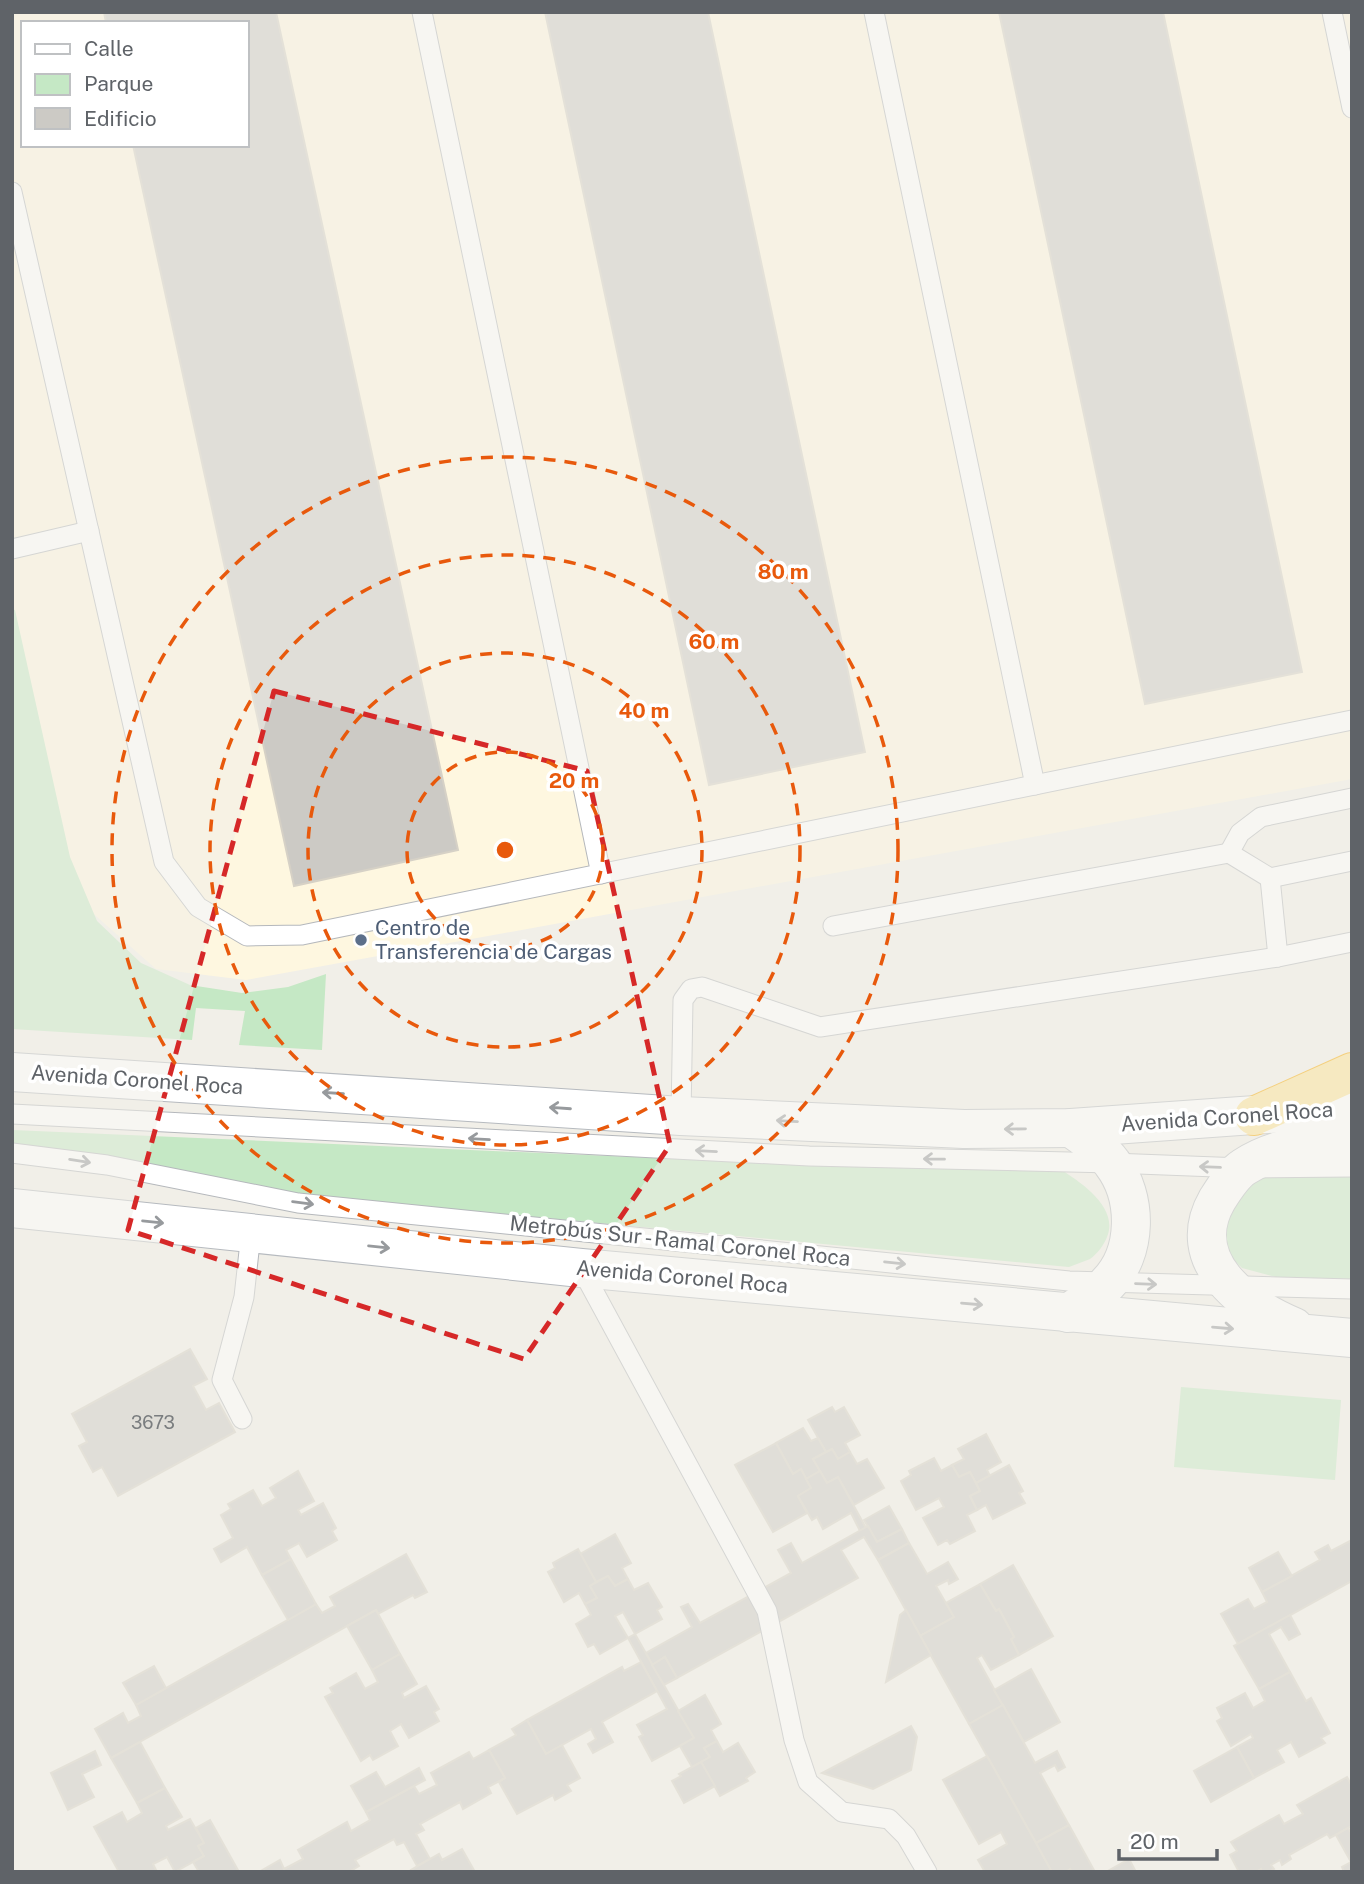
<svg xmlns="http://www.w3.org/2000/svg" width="1364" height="1884" viewBox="0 0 1364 1884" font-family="'Public Sans',sans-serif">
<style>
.commercial{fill:#fef7e0;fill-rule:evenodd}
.green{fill:#c5e8c5}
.building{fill:#cccac5;stroke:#d6d1c6;stroke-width:2}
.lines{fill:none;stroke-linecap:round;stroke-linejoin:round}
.service-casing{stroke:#b5b8bc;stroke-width:21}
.secondary-casing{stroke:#b6babf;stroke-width:40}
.motorway-casing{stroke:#f9ab00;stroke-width:40}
.service{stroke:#fff;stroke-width:19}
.secondary{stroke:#fff;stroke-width:38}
.motorway{stroke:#fde293;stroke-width:38}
.oneway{stroke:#979a9d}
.marked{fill:none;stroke:#d62828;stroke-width:5;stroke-dasharray:14 9;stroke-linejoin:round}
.ring{fill:none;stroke:#e8590c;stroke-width:3.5;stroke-dasharray:12 9}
.service-dot{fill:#5c6f8a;stroke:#fff;stroke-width:2.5}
.labels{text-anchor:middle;stroke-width:7;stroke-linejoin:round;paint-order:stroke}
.number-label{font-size:18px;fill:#7a7d7f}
.service-label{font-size:21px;fill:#4e5e75;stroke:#fff;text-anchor:start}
.street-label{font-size:21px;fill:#5f6368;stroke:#fff}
.centre{fill:#e8590c;stroke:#fff;stroke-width:3.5}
.ring-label{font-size:21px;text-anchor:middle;font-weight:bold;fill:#e8590c;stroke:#fff;stroke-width:7;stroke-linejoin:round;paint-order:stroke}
</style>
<rect width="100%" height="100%" fill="#f1efe8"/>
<path class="commercial" d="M12 12H1352V779L246 980 156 969 88 909 56 842 12 642ZM23 23H247V145H23Z"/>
<g class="green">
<path d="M12 609 15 610 70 857 97 921 141 963 190 985 242 993 288 987 326 974 322 1050 239 1045 245 1011 196 1008 192 1040 12 1029Z"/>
<path d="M12 1130 885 1168 1060 1169C1082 1183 1119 1208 1107 1237 1104 1245 1097 1254 1090 1259 1083 1262 1076 1264 1069 1267L301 1195 12 1143Z"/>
<path d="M1352 1165V1279L1276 1277 1242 1268 1222 1249 1237 1175Z"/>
<path d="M1181 1387 1341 1400 1335 1480 1174 1467Z"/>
</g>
<g class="building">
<path d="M104 12H276L458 850 294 886 133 145H247V23H106Z"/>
<path d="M545 12H708L865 752 709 785Z"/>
<path d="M999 12H1163L1302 672 1145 704Z"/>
<path d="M190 1349 207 1379 193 1386 206 1410 219 1403 235 1432 118 1496 102 1467 93 1472 79 1446 87 1442 72 1414Z"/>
<path d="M832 1407 835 1412 844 1407 860 1435 845 1443 850 1452 838 1459 832 1449 826 1452 808 1420Z"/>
<path d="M803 1428 811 1441 818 1438 826 1452 813 1459 820 1471 806 1479 801 1469 793 1474 776 1443Z"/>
<path d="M986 1434 1001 1462 987 1470 990 1476 976 1483 970 1472 959 1477 952 1465 964 1459 958 1449Z"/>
<path d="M776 1443 793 1474 801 1469 811 1488 798 1496 807 1513 773 1532 735 1465Z"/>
<path d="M832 1449 838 1459 850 1452 857 1464 867 1459 884 1488 854 1505 838 1477 827 1483 813 1459Z"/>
<path d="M934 1458 941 1471 952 1465 959 1477 970 1472 980 1491 970 1496 977 1510 967 1515 975 1531 950 1544 947 1540 938 1545 923 1518 944 1507 939 1498 916 1510 901 1481 911 1475 909 1471Z"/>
<path d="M1009 1465 1023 1491 1019 1493 1025 1503 993 1519 986 1505 977 1510 970 1496 980 1491 976 1483Z"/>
<path d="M298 1471 314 1501 298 1510 301 1515 323 1503 336 1528 332 1531 337 1540 307 1557 299 1543 286 1550 291 1559 262 1575 247 1547 221 1562 214 1549 233 1538 221 1515 231 1509 228 1504 253 1490 262 1506 276 1498 270 1488Z"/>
<path d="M820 1471 827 1483 838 1477 866 1528 860 1531 851 1513 823 1529 817 1517 812 1520 798 1496 811 1488 806 1479Z"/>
<path d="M889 1506 902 1529 877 1542 864 1520Z"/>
<path d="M868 1526 877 1542 902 1529 909 1543 878 1560 864 1537 841 1550 858 1578 677 1678 665 1657 652 1665 646 1653 692 1627 681 1607 688 1604 700 1623 791 1573 778 1550 791 1543 802 1563Z"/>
<path d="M615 1534 631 1563 622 1568 628 1579 615 1586 608 1576 596 1582 580 1554Z"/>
<path d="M1352 1540V1581L1238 1644 1221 1614 1248 1599 1254 1609 1267 1602 1262 1592 1320 1560 1315 1552 1328 1545 1331 1551Z"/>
<path d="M909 1543 927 1574 948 1562 958 1579 949 1584 948 1580 936 1586 954 1617 920 1636 878 1560Z"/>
<path d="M578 1549 596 1582 590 1586 597 1598 585 1604 579 1593 564 1602 548 1572 555 1568 553 1563Z"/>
<path d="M1278 1552 1292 1576 1262 1592 1249 1568Z"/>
<path d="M406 1554 427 1592 415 1598 413 1595 378 1614 376 1610 111 1758 95 1729 123 1713 128 1723 141 1716 136 1705 316 1604 322 1613 335 1606 330 1597Z"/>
<path d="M291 1559 316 1604 288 1620 262 1575Z"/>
<path d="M1013 1565 1053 1636 1019 1655 1011 1639 1014 1637 999 1609 996 1611 980 1584Z"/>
<path d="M608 1576 615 1586 628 1579 634 1590 648 1583 662 1607 657 1610 662 1619 635 1634 623 1612 615 1616 628 1638 600 1654 594 1644 588 1647 576 1624 591 1615 585 1604 597 1598 590 1586Z"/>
<path d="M980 1584 996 1611 999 1609 1014 1637 1011 1639 1019 1655 991 1670 982 1655 977 1658 1003 1705 969 1724 920 1636 954 1617 946 1603Z"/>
<path d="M376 1610 400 1654 372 1670 347 1626Z"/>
<path d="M906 1610 931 1655 886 1682 900 1615Z"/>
<path d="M1290 1615 1300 1634 1289 1640 1281 1627 1269 1634 1290 1672 1259 1689 1234 1646Z"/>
<path d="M635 1634 694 1738 652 1761 639 1737 643 1735 637 1725 667 1709 628 1638Z"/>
<path d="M400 1654 417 1684 402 1693 404 1698 426 1686 439 1709 434 1712 439 1721 409 1738 401 1724 390 1731 398 1746 373 1760 370 1755 361 1761 325 1697 333 1693 330 1688 356 1673 365 1689 378 1682 372 1670Z"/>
<path d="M665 1657 677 1678 664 1685 652 1665Z"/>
<path d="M641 1662 657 1691 602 1722 613 1742 593 1753 588 1744 596 1739 591 1729 546 1754 527 1720 622 1667 624 1671Z"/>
<path d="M154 1666 166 1688 136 1705 123 1683Z"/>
<path d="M1031 1669 1060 1722 1024 1742 994 1690Z"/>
<path d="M1290 1672 1306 1701 1311 1698 1330 1733 1321 1738 1325 1743 1299 1757 1291 1742 1277 1750 1284 1762 1254 1778 1237 1747 1253 1738 1251 1734 1231 1746 1217 1721 1222 1718 1217 1708 1245 1693 1253 1708 1265 1701 1259 1689Z"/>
<path d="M705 1695 721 1724 711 1730 717 1741 704 1748 710 1757 692 1767 680 1746 694 1738 678 1711Z"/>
<path d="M1003 1705 1035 1763 1057 1751 1065 1767 1058 1771 1055 1765 1040 1773 1069 1825 1036 1843 969 1724Z"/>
<path d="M527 1720 546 1754 562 1745 580 1778 567 1785 571 1791 555 1800 553 1795 517 1814 499 1782 505 1778 489 1750 516 1735 512 1729Z"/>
<path d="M911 1726 917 1737 911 1770 873 1789 822 1773Z"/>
<path d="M717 1741 723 1752 738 1743 755 1772 746 1778 748 1781 720 1796 701 1762 710 1757 704 1748Z"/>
<path d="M140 1742 165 1788 137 1803 111 1758Z"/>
<path d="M1237 1747 1254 1778 1211 1802 1194 1771Z"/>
<path d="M489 1750 505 1778 488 1787 491 1793 463 1809 460 1802 420 1824 424 1830 416 1834 430 1859 417 1866 404 1842 397 1845 394 1839 355 1860 359 1866 349 1872H259L280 1860 284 1869 303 1859 298 1850 347 1822 351 1831 370 1820 366 1812 414 1786 419 1794 437 1785 431 1773 469 1752 473 1759Z"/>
<path d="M95 1751 101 1765 82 1774 94 1797 68 1810 51 1773Z"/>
<path d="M987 1756 1036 1843 1052 1872H985L978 1860 1007 1844 1001 1832 979 1844 943 1780Z"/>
<path d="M701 1762 715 1786 684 1803 672 1781 681 1776 679 1774Z"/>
<path d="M419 1768 425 1780 366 1812 351 1786 376 1772 385 1787Z"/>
<path d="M1347 1777 1352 1786V1826L1330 1838 1327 1834 1289 1855 1291 1859 1282 1865 1280 1860 1271 1865 1274 1869 1269 1872H1262L1261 1869 1256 1872H1239L1230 1855 1237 1851 1231 1842 1279 1815 1284 1824 1303 1814 1297 1805Z"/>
<path d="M165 1788 182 1817 166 1826 168 1830 190 1819 204 1843 198 1846 204 1856 175 1872 167 1857 153 1864 157 1872H119L94 1827 122 1812 127 1822 142 1813 137 1803Z"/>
<path d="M210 1820 239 1872H199L193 1862 204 1856 198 1846 204 1843 196 1828Z"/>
<path d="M1069 1825 1095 1872H1072L1070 1869 1066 1872H1052L1036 1843Z"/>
<path d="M1348 1828 1352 1834V1872H1344L1342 1867 1351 1862 1336 1835Z"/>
<path d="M462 1849 475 1872H412L411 1870 439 1854 442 1860Z"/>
<path d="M1129 1859 1136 1872H1106Z"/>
</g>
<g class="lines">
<g class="service-casing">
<g id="service">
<path d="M422 12 601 874"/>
<path d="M874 12 1035 785"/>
<path d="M1332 12 1352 108"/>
<path d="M12 192 164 862 198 907 247 936 302 935 1352 720"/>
<path d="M12 549 89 531"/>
<path d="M1229 853 1240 833 1261 817 1352 798"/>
<path d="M1270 878 1278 957"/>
<path d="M833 926 1229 853 1270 878 1352 861"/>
<path d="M12 1114 809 1156 1112 1163 1242 1168 1352 1167"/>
<path d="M681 1116 683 1000 691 989 702 987 820 1027 1278 957 1352 942"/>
<path d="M12 1153 107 1165 298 1203 1069 1281 1352 1289"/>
<path d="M581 1268 767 1611 794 1740 808 1782 842 1812 889 1819 906 1836 927 1872"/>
<path d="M242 1419 222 1380 244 1297 251 1233"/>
</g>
</g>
<g class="secondary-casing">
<g id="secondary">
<path d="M12 1072 681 1116 964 1129 1071 1128 1352 1108"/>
<path d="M12 1208 581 1268 1352 1338"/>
<path d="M1068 1313C1081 1304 1096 1296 1107 1284 1138 1253 1138 1197 1112 1163 1102 1149 1085 1138 1071 1128"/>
<path d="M1294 1327C1244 1306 1182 1261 1217 1200 1224 1189 1233 1174 1244 1167 1276 1146 1314 1143 1352 1139"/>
</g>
</g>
<g class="motorway-casing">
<path id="motorway" d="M1254 1116 1352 1072"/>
</g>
<use href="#service" class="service"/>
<use href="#secondary" class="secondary"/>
<use href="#motorway" class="motorway"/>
</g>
<defs><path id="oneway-shaft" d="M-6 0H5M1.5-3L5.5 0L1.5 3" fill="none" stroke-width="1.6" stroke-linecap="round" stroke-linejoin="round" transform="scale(1.75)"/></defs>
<g class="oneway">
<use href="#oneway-shaft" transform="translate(333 1093) rotate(-176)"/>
<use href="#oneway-shaft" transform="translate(560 1108) rotate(-176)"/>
<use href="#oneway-shaft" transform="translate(787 1121) rotate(-177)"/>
<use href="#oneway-shaft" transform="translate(1015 1129) rotate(179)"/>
<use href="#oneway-shaft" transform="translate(479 1139) rotate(-177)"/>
<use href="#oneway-shaft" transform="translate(706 1151) rotate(-177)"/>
<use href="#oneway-shaft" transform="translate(934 1159) rotate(-179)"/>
<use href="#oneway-shaft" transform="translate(80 1161) rotate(9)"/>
<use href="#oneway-shaft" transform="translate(1210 1167) rotate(-178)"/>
<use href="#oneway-shaft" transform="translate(303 1203) rotate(7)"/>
<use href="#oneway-shaft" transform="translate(153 1222) rotate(6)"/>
<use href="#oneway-shaft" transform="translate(379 1247) rotate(6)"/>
<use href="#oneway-shaft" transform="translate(895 1263) rotate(6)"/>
<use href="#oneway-shaft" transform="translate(1146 1284) rotate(2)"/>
<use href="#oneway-shaft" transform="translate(972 1304) rotate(5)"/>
<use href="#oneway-shaft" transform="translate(1223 1328) rotate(5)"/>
</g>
<path d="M0 0H1364V1884H0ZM274 691 587 771 670 1145 524 1359 128 1230Z" fill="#f1efe8" fill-opacity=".55" fill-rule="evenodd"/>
<path class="marked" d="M274 691 587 771 670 1145 524 1359 128 1230Z"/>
<g class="ring">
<circle cx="505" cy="850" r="98"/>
<circle cx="505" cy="850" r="197"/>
<circle cx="505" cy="850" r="295"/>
<circle cx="505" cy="850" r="393"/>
</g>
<circle class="service-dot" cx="361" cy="940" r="7"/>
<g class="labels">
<g class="number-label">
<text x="153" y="1429">3673</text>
</g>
<g class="service-label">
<text x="375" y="935">Centro de<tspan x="375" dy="24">Transferencia de Cargas</tspan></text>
</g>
<g class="street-label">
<text transform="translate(137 1080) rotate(4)" y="7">Avenida Coronel Roca</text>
<text transform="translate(1227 1117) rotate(-4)" y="7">Avenida Coronel Roca</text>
<text transform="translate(680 1241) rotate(6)" y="7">Metrobús Sur - Ramal Coronel Roca</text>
<text transform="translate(682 1277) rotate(5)" y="7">Avenida Coronel Roca</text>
</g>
</g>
<circle cx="505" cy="850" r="10" class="centre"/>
<g class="ring-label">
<text x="783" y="579">80 m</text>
<text x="714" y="649">60 m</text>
<text x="644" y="718">40 m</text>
<text x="574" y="788">20 m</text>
</g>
<rect width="1364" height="1884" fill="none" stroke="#5f6368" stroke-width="28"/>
<rect x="21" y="21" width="228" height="126" fill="#ffffff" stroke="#bfc1c3" stroke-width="2"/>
<rect x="35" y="44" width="35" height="10" fill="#ffffff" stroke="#bfc1c3" stroke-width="2"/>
<text x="84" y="56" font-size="21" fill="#5f6368">Calle</text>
<rect x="35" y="74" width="35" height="21" fill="#c5e8c5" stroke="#bfc1c3" stroke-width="2"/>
<text x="84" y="91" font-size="21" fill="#5f6368">Parque</text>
<rect x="35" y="108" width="35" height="21" fill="#cccac5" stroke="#bfc1c3" stroke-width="2"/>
<text x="84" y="126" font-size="21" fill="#5f6368">Edificio</text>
<path d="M1119 1849v10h98v-10" fill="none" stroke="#5f6368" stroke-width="3.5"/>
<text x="1130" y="1849" font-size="21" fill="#5f6368" stroke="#ffffff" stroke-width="5" paint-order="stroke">20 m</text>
</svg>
